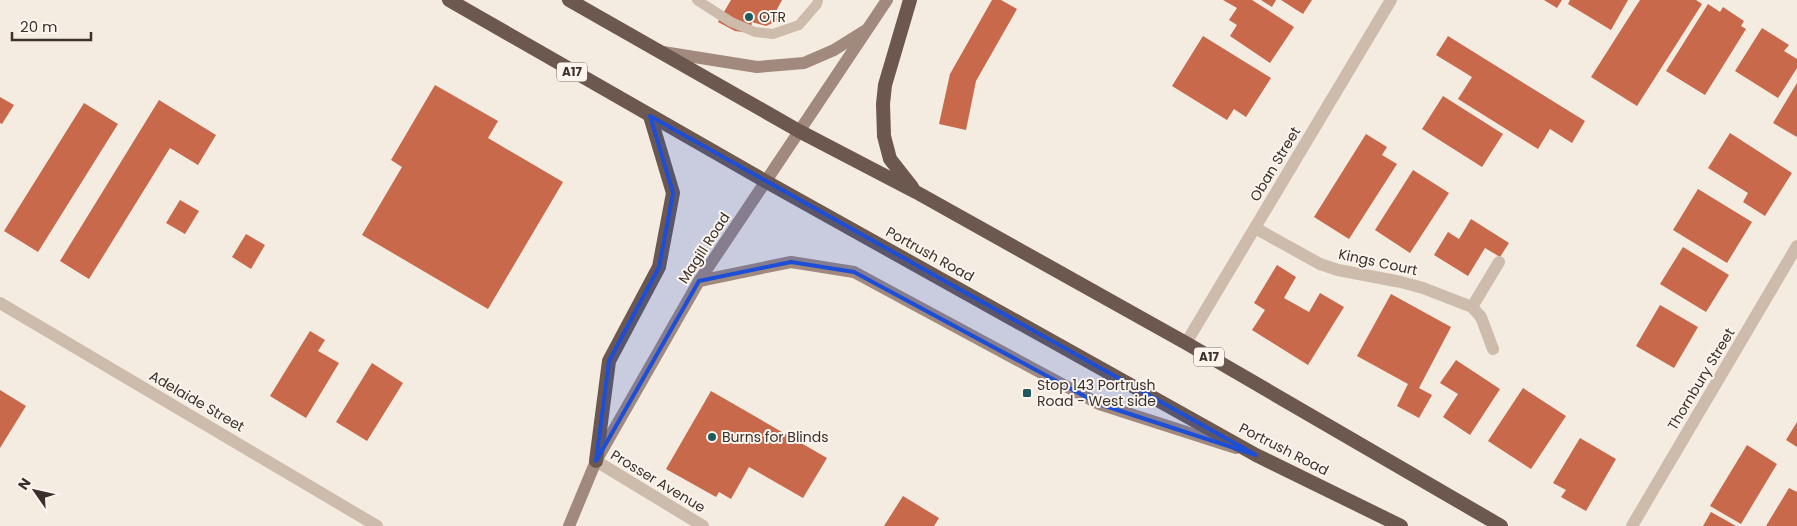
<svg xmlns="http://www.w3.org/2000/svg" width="1797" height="526" viewBox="0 0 1797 526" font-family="Poppins,sans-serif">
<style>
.building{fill:#c8694b}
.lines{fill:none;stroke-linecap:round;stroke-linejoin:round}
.service{stroke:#cdbbac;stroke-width:10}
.minor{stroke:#cdbbac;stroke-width:12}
.secondary{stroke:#a18a7d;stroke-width:12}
.trunk{stroke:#6c584f;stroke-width:14}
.marked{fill:#1d4ed8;fill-opacity:0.2;stroke:#1d4ed8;stroke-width:4;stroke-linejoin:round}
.poi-dot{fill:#1f5a5e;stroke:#fbf5ee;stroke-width:2}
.labels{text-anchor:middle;stroke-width:4;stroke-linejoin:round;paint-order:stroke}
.shield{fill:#fbf5ee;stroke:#756b66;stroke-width:1}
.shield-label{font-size:12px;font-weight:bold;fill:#3b302b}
.poi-label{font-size:14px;fill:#3b302b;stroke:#fbf5ee;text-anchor:start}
.street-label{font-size:14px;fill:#3b302b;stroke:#fbf5ee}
</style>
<rect width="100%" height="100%" fill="#f4ebe1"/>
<g class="building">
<path d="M731 0H782L774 15 782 19 766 26 752 22 750 33 735 31 718 22Z"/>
<path d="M992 0H1001L1017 9 976 81 966 130 939 124 950 74Z"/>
<path d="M1223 0H1252L1294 27 1270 63 1230 36 1237 25 1229 20 1237 8Z"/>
<path d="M1261 0H1276L1272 7Z"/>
<path d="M1281 0H1312L1303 14Z"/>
<path d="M1544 0H1562L1557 8Z"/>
<path d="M1570 0H1628L1611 30 1568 4Z"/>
<path d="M1640 0H1696L1702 4 1637 106 1591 77Z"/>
<path d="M1708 4 1720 12 1723 7 1744 21 1741 26 1746 29 1705 95 1666 71Z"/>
<path d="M1762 28 1789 45 1784 51 1797 59V68L1778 98 1735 71Z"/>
<path d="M1203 36 1271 78 1246 117 1234 109 1227 120 1172 86Z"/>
<path d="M1448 36 1585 121 1572 143 1550 129 1538 149 1458 99 1472 77 1436 55Z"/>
<path d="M1797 83V137L1773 123Z"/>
<path d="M435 85 498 121 488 138 563 182 488 309 362 235 402 167 391 160Z"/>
<path d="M1443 96 1503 134 1482 167 1422 129Z"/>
<path d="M0 97 14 105 2 124 0 123Z"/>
<path d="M159 100 216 135 198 165 170 148 89 279 60 261Z"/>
<path d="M84 103 118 124 38 252 4 231Z"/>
<path d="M1730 133 1792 173 1765 216 1743 202 1748 193 1708 168Z"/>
<path d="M1366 134 1387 147 1382 155 1397 164 1349 239 1314 217Z"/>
<path d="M1413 170 1449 193 1410 253 1375 230Z"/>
<path d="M1698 189 1752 222 1727 263 1673 230Z"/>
<path d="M180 200 199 211 185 234 166 223Z"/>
<path d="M1471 219 1509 243 1500 257 1485 248 1468 276 1434 255 1448 232 1459 239Z"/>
<path d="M246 234 265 245 251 269 232 257Z"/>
<path d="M1683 247 1729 275 1706 312 1660 284Z"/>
<path d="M1277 265 1296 277 1284 298 1309 312 1320 293 1344 307 1308 365 1252 330 1265 310 1254 303Z"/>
<path d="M1391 294 1451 327 1419 388 1432 395 1419 418 1397 406 1408 384 1357 356Z"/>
<path d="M1660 305 1698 327 1674 368 1636 346Z"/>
<path d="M310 331 325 340 318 351 339 363 306 418 270 396Z"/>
<path d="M1456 360 1500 389 1470 435 1443 417 1458 394 1440 383Z"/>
<path d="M372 363 403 383 367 441 336 422Z"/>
<path d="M1523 388 1566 416 1531 469 1488 441Z"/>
<path d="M0 390 26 406 0 448Z"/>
<path d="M711 391 827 458 803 498 749 467 731 499 719 492 716 497 666 469Z"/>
<path d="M1797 422V447L1786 440Z"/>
<path d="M1580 438 1616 459 1586 511 1561 497 1566 490 1553 483Z"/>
<path d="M1747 445 1777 464 1741 524 1710 506Z"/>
<path d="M1789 488 1797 492V526H1766Z"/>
<path d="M903 496 939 518 934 526H884Z"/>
<path d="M1711 512 1736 526H1703Z"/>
</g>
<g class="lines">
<path class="service" d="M697 0 731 22 755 32 773 34 799 25 817 4 818 0"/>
<g class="minor">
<path d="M1255 228 1320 264 1338 270 1401 282 1423 288 1472 307 1481 317 1493 349"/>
<path d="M0 303 377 526"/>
<path d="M1472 307 1499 262"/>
<path d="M1186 343 1391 0"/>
<path d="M596 461 703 526"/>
<path d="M1632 526 1797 246"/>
</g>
<g class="secondary">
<path d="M663 52 757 67 804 63 834 50 866 30"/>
<path d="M699 281 791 262 854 272 1099 404 1236 448"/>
<path d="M569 526 596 461 699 281 887 0"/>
</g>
<g class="trunk">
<path d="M449 0 765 181 1256 455 1401 526"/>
<path d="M569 0 799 131 916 192 1186 343 1501 526"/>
<path d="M910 0 885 85 883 104 884 136 890 159 912 187"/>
<path d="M596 461 609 361 659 267 673 193 650 116"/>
</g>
</g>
<path class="marked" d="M650 116 1256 455 1099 404 854 272 791 262 699 281 596 461 609 361 659 267 673 193Z"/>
<g class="poi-dot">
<circle cx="749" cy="17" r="5"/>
<rect x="1022" y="388" width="10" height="10" rx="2.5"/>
<circle cx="712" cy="437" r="5"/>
</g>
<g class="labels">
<g class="shield">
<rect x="557" y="62.5" width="30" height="19" rx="4"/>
<rect x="1194" y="347.5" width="30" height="19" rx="4"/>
</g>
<g class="shield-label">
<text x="572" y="76">A17</text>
<text x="1209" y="361">A17</text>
</g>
<g class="poi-label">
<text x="759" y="22">OTR</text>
<text x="1037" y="390">Stop 143 Portrush<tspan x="1037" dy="16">Road - West side</tspan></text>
<text x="722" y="442">Burns for Blinds</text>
</g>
<g class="street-label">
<text transform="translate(1275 164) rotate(-59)" y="5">Oban Street</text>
<text transform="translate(704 248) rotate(-57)" y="5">Magill Road</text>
<text transform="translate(930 254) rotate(29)" y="5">Portrush Road</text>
<text transform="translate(1378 262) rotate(12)" y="5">Kings Court</text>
<text transform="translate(1701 379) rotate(-59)" y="5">Thornbury Street</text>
<text transform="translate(197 401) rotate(30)" y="5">Adelaide Street</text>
<text transform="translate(1284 449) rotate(27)" y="5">Portrush Road</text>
<text transform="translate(658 481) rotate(31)" y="5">Prosser Avenue</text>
</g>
</g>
<g transform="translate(35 491) rotate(304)" stroke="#fbf5ee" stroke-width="4" paint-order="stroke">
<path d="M0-4L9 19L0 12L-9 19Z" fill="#3b302b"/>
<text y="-8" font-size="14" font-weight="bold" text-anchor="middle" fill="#3b302b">N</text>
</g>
<path d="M12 32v8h79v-8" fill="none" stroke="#3b302b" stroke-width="2.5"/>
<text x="20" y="32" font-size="15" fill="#3b302b" stroke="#fbf5ee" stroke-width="4" paint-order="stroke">20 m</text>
</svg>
